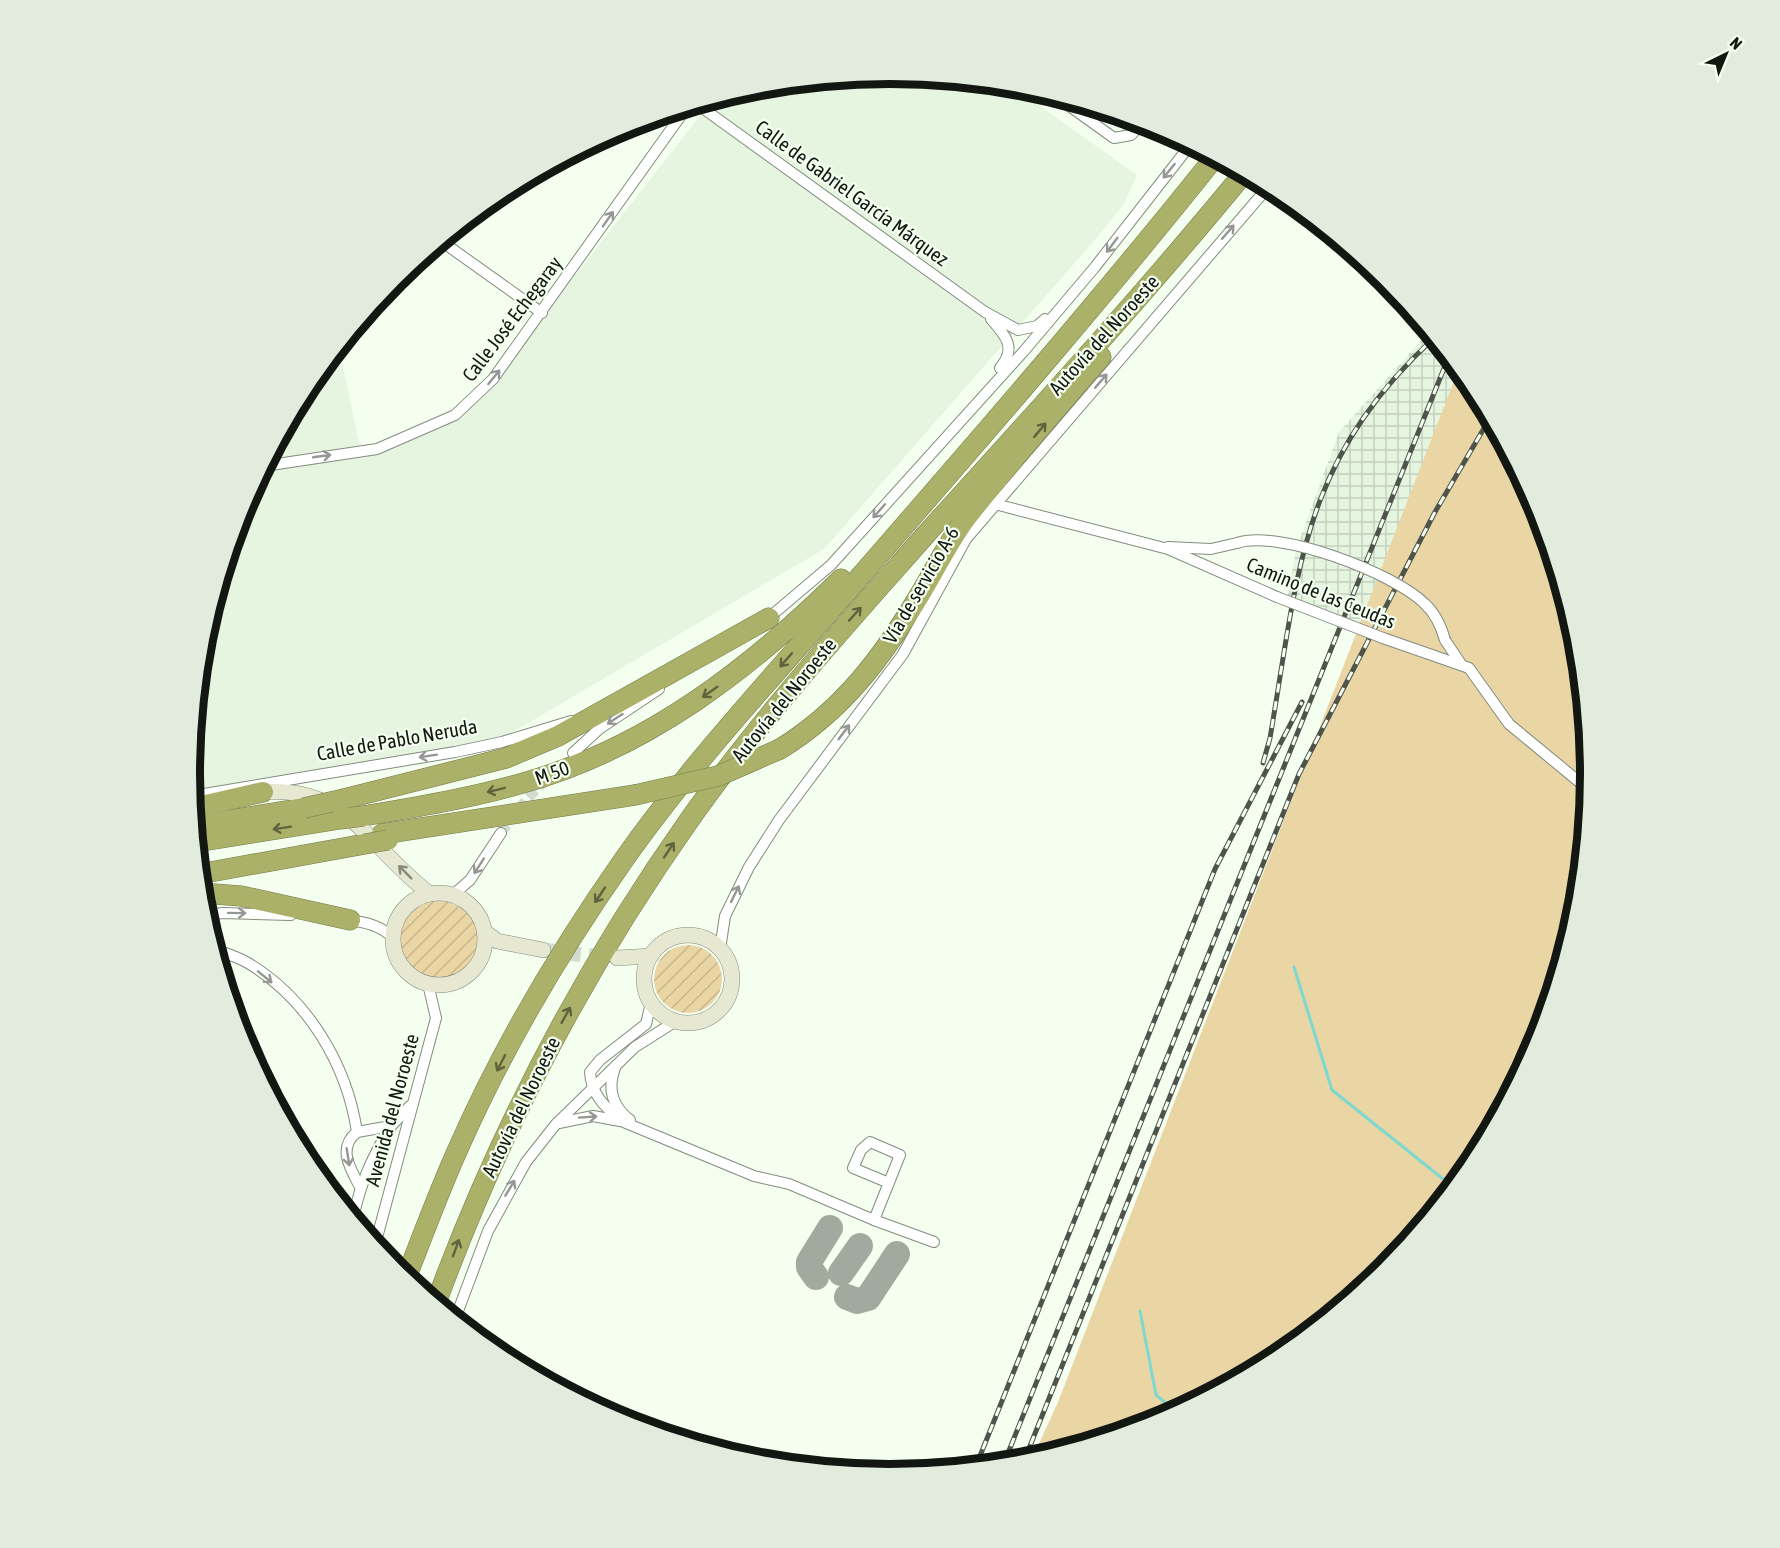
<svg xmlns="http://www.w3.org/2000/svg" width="1780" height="1548" viewBox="0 0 1780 1548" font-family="'Asap Condensed',sans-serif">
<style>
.built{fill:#e5f5e0}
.industrial{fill:url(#industrial-grid)}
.park{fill:#ead5a5}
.garden{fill:url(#garden-furrows)}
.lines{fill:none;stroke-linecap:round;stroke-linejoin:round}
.stream{stroke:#7dd8d0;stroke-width:3}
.taxiway{stroke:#a1aa9e;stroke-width:26}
.street-tunnel{stroke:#d2dccf;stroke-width:10;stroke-dasharray:10 5;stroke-linecap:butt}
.secondary-tunnel{stroke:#d2dccf;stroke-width:15;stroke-dasharray:15 8;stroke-linecap:butt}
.street-casing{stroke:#828c7f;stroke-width:12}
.secondary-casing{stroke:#828c7f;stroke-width:16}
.highway-casing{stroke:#767b4b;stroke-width:21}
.street{stroke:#fff;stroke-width:10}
.secondary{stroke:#e6e8d2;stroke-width:15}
.highway{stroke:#acb16a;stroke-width:20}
.rail-casing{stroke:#4e544c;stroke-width:5}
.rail{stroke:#f4fff0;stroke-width:3;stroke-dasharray:9;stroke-linecap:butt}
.street-bridge-casing{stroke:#828c7f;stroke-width:12;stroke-linecap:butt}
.highway-bridge-casing{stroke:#767b4b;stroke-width:21;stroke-linecap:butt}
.street-bridge{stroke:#fff;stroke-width:10}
.highway-bridge{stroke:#acb16a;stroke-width:20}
.oneway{stroke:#959794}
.oneway2{stroke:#60643e}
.oneway3{stroke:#878a7c}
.labels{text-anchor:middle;stroke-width:4.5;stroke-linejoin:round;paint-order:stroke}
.street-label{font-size:20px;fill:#131712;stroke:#f4fff0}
.rim{fill:none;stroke:#131712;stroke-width:8}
</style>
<defs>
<pattern id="industrial-grid" width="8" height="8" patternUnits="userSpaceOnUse" patternTransform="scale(1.5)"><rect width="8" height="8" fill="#e5f5e0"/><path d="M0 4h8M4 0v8" fill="none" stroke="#c4d1bf"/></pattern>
<pattern id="garden-furrows" width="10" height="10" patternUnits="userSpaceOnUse" patternTransform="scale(1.5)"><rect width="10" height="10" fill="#ead5a5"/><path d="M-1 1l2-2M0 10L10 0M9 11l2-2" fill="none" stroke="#c8b68d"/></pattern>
</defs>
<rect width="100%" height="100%" fill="#f4fff0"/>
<path class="built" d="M890 74 1012 86 1137 175 1124 204 1095 240 824 549 503 738 192 796 190 774 203 637 243 506 308 385 339 347 362 458 473 406 713 99 754 87Z"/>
<path class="industrial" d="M1429 332 1473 385 1407 643 1287 598 1296 550 1339 432Z"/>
<path class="park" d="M1459 368 1473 385 1537 506 1577 638 1590 774 1577 911 1537 1042 1472 1163 1385 1270 1279 1357 1158 1421 1032 1459 1058 1402Z"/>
<g class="garden">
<circle cx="439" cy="940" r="39"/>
<circle cx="688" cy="979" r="34"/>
</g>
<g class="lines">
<g class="stream">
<path d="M1294 967 1332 1090 1453 1187"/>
<path d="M1140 1311 1156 1395 1176 1411"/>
</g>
<g class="taxiway">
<path d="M841 1273 860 1246"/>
<path d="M816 1277 809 1267V1262L830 1228"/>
<path d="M847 1297 857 1301 868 1298 897 1254"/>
</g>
<path class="street-tunnel" d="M501 833 526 800 547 779"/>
<path class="secondary-tunnel" d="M543 950 611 958"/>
<g class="street-casing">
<g id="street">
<path d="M1054 95 1114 138 1131 135 1143 122"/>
<path d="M697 104 985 312 1018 330 1037 326 1045 319"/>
<path d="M441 241 542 313"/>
<path d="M991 319C1006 336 1017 348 1000 368"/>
<path d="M264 466 377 449 455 415 493 379 687 107"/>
<path d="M995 504 1168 549 1277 597"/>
<path d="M1168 547 1211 549 1237 543"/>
<path d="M765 621 831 565 1024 351 1095 267 1191 144"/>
<path d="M1383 638 1469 668 1509 724 1589 790"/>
<path d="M1445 640 1461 664"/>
<path d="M573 753 599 729 659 689"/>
<path d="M192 796 455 752 502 742 571 721"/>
<path d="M453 895 470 880 501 833"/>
<path d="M204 915 223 913 291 915"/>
<path d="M345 920C362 921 381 925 393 938"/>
<path d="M214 949C225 953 238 957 248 963 308 999 347 1065 357 1132 337 1148 350 1168 360 1187"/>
<path d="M720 949 725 916 749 867 779 820 903 654 966 539 1269 186"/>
<path d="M651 1003 646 1024 600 1060 590 1072C591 1094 605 1107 621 1121L754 1176 789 1184 874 1220 900 1155 870 1142 861 1150 853 1168 889 1183"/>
<path d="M615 1068C607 1089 612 1106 630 1120"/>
<path d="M559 1123 593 1116 620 1121"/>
<path d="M357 1132 391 1126 410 1106"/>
<path d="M353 1219C360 1184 372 1157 391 1126"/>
<path d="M874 1220 934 1242"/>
<path d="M375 1245 436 1018 428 984"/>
<path d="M455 1319 488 1231 526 1162 556 1124 635 1047 676 1021"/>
</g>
</g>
<g class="secondary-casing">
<g id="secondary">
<path d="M252 793C347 781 365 845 430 894"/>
<circle cx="439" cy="939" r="46"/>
<path d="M485 932 497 941 543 950"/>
<circle cx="688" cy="979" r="44"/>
<path d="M617 958 651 956"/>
</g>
</g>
<g class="highway-casing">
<g id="highway">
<path d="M780 749C842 711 882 658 919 596 935 570 948 542 966 518 1009 463 1055 410 1101 357"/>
<path d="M344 799 506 758 558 736 769 618"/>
<path d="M193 808 263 792"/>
<path d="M363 816C417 807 471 798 523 783 648 748 751 668 841 579"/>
<path d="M195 826 304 808"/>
<path d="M382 834 635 795"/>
<path d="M196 842 340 819"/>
<path d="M199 874 365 844"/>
<path d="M201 893 241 896 350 920"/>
<path d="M406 1278C423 1235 439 1191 458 1149 503 1047 561 949 625 858 695 759 779 670 858 579 979 440 1100 301 1215 157"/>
<path d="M436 1303C499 1131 584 969 690 819 762 717 846 625 928 532 1035 414 1143 296 1244 173"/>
</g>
</g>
<use href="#street" class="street"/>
<use href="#secondary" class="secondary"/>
<use href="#highway" class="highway"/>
<g class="rail-casing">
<g id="rail">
<path d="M1263 763 1270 738C1299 570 1300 462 1434 338"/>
<path d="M1024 1461 1299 774 1435 512 1490 418"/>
<path d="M1004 1463 1449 356"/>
<path d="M976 1466 1215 869 1302 702"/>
</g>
</g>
<use href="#rail" class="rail"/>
<g class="street-bridge-casing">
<g id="street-bridge">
<path d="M1237 543C1279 529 1394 573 1425 604 1436 614 1441 626 1445 640"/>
<path d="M1277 597 1383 638"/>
</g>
</g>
<g class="highway-bridge-casing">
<g id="highway-bridge">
<path d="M635 795 718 776 780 749"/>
<path d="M304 808 344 799"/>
<path d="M340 819 363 816"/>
<path d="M365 844 388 840"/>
</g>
</g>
<use href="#street-bridge" class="street-bridge"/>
<use href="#highway-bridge" class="highway-bridge"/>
</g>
<defs><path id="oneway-shaft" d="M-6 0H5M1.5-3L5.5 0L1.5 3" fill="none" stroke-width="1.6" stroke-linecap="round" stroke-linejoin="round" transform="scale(1.5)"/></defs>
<g class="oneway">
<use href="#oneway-shaft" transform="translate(1169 171) rotate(129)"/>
<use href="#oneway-shaft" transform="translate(608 219) rotate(-55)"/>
<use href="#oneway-shaft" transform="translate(1228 232) rotate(-49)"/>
<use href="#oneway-shaft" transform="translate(1112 245) rotate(127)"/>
<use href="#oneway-shaft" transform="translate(494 377) rotate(-51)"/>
<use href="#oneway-shaft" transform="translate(1101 381) rotate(-49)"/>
<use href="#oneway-shaft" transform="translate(322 456) rotate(-8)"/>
<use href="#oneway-shaft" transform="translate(879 511) rotate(132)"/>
<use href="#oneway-shaft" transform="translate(615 719) rotate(147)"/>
<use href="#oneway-shaft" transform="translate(844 732) rotate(-53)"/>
<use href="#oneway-shaft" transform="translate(428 756) rotate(171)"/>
<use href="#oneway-shaft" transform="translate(479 866) rotate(123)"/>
<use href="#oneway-shaft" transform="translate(735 894) rotate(-64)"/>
<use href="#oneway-shaft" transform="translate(237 913) rotate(1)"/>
<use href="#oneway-shaft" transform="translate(265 977) rotate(39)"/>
<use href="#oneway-shaft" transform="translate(588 1117) rotate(-4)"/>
<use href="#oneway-shaft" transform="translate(348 1157) rotate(81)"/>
<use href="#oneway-shaft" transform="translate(510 1188) rotate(-59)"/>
</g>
<g class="oneway2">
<use href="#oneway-shaft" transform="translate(1040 430) rotate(-50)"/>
<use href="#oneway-shaft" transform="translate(855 614) rotate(-48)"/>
<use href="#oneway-shaft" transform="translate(786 660) rotate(131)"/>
<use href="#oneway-shaft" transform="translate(710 692) rotate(145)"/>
<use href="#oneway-shaft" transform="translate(496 790) rotate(166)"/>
<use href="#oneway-shaft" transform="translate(282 828) rotate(171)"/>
<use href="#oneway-shaft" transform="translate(669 850) rotate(-56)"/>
<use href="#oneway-shaft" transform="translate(600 895) rotate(124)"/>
<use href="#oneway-shaft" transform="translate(566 1015) rotate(-61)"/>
<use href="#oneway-shaft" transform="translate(501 1063) rotate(117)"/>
<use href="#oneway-shaft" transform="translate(456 1248) rotate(-70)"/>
</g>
<use class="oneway3" href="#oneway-shaft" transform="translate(405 872) rotate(-135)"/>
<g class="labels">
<g class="street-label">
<text transform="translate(852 193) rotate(36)" y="7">Calle de Gabriel García Márquez</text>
<text transform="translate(512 319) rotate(-53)" y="7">Calle José Echegaray</text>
<text transform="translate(1104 335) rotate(-48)" y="7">Autovía del Noroeste</text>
<text transform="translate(921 585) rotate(-60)" y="7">Vía de servicio A-6</text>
<text transform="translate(1321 593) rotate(22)" y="7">Camino de las Ceudas</text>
<text transform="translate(784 700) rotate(-51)" y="7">Autovía del Noroeste</text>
<text transform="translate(397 740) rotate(-10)" y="7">Calle de Pablo Neruda</text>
<text transform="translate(552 773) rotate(-20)" y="7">M 50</text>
<text transform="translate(521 1107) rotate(-64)" y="7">Autovía del Noroeste</text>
<text transform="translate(392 1110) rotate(-75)" y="7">Avenida del Noroeste</text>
</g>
</g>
<path d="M0 0H1780V1548H0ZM200 774a690 690 0 1 1 1380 0a690 690 0 1 1-1380 0Z" fill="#e2ecde" fill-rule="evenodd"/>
<path class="rim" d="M200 774a690 690 0 1 1 1380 0a690 690 0 1 1-1380 0Z"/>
<g transform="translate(1726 54) rotate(43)" stroke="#f4fff0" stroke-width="4.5" paint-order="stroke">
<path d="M0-4.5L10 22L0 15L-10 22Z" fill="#131712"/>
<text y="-9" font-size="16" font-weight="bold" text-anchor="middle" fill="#131712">N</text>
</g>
</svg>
